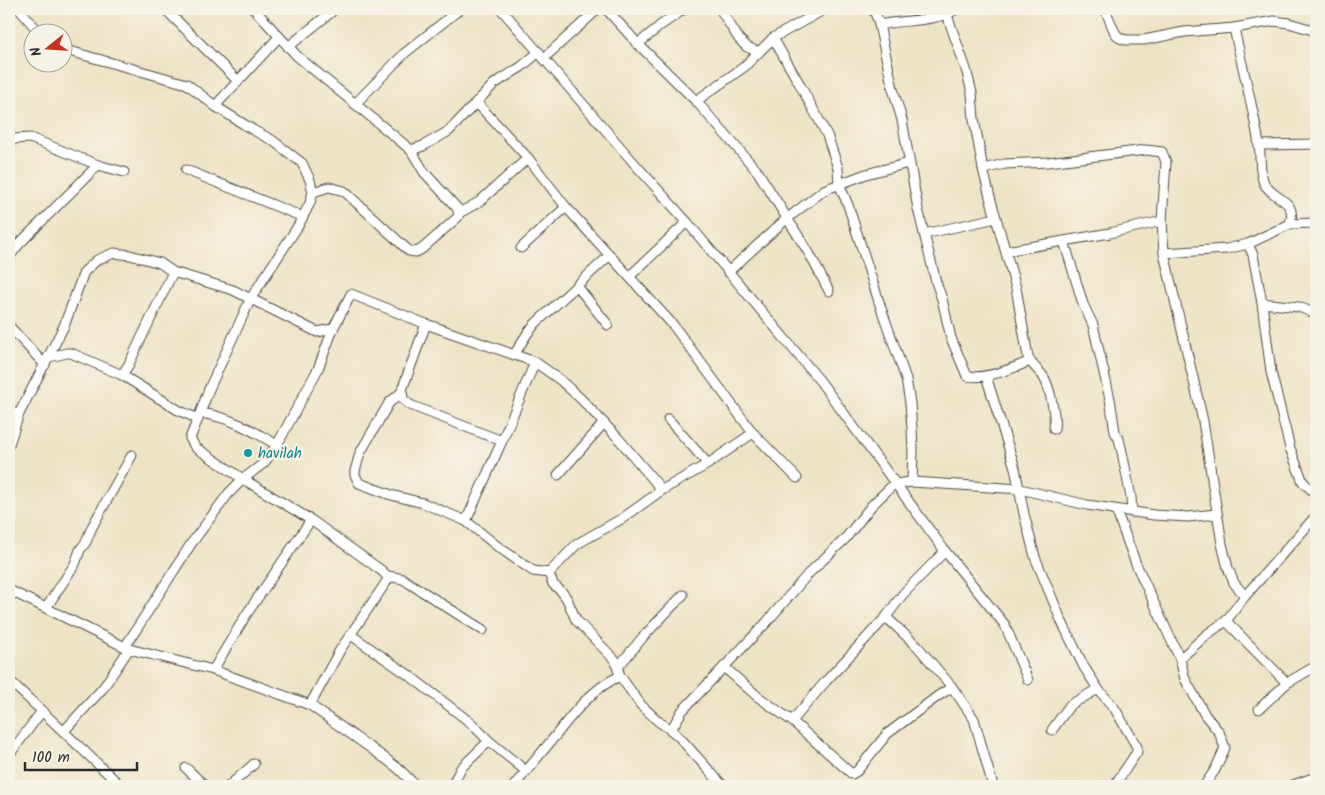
<svg xmlns="http://www.w3.org/2000/svg" width="1325" height="795" viewBox="0 0 1325 795" font-family="Kalam,sans-serif">
<style>
.lines{fill:none;stroke-linecap:round;stroke-linejoin:round}
.minor-casing{stroke:#484742;stroke-width:11}
.minor{stroke:#fff;stroke-width:9}
.culture-dot{fill:#0f9aa8;stroke:#f7f3e8;stroke-width:2}
.labels{text-anchor:middle;stroke-width:4.5;stroke-linejoin:round;paint-order:stroke}
.culture-label{font-size:15px;fill:#0d838f;stroke:#f7f3e8;text-anchor:start}
</style>
<rect width="100%" height="100%" fill="#f7f3e8"/>
<filter id="ink" filterUnits="userSpaceOnUse"><feTurbulence type="fractalNoise" baseFrequency=".02" numOctaves="2"/><feDisplacementMap in="SourceGraphic" scale="10" xChannelSelector="R" yChannelSelector="G"/><feConvolveMatrix kernelMatrix="1 2 1 2 8 2 1 2 1" color-interpolation-filters="sRGB"/></filter>
<filter id="wash" filterUnits="userSpaceOnUse"><feTurbulence type="fractalNoise" baseFrequency=".0096" numOctaves="4" result="noise"/><feDisplacementMap in="SourceGraphic" scale="20" xChannelSelector="R" yChannelSelector="G"/><feGaussianBlur stdDeviation="1.12" result="paint"/><feColorMatrix in="noise" values="0 0 0 0 0 0 0 0 0 0 0 0 0 0 0 0 0 1.4 0 .05"/><feComposite in="paint" operator="in"/></filter>
<g filter="url(#wash)">
<rect width="100%" height="100%" fill="#efe3c5"/>
</g>
<g filter="url(#ink)">
<g class="lines">
<g class="minor-casing">
<g id="minor">
<path d="M19 9 39 32"/>
<path d="M165 9 237 80"/>
<path d="M254 9 297 56 411 150 424 172 457 208 459 213 458 217 422 249 416 252 409 251 344 191 329 187 313 192"/>
<path d="M501 9 634 163 687 222 820 381 945 551 1005 625 1028 680"/>
<path d="M605 9 607 10 638 44 696 101 758 172 809 253 829 291"/>
<path d="M720 9 739 39 747 47 759 52"/>
<path d="M873 9 878 20 893 89 902 120 918 209 936 282 942 299 951 338 967 376C985 380 1012 369 1030 361"/>
<path d="M1105 9 1115 33 1120 38 1126 40H1144L1184 32 1234 28 1274 21 1289 23 1316 31"/>
<path d="M947 15 966 69 972 93 974 119 983 169 990 197 1016 288 1028 357C1031 365 1038 369 1043 376 1050 386 1056 417 1054 429"/>
<path d="M879 25C906 19 932 23 957 9"/>
<path d="M773 38 799 83 827 135 838 168 839 184 848 205 881 308 906 379 910 403 912 429 913 451 912 482"/>
<path d="M638 44 661 25 684 9"/>
<path d="M288 47 335 9"/>
<path d="M544 58 598 9"/>
<path d="M696 101 744 67 773 38 825 9"/>
<path d="M476 102 528 158 566 207 673 325 753 433 797 478"/>
<path d="M355 104 405 53 460 9"/>
<path d="M215 106 279 37"/>
<path d="M9 143 14 139 30 138 98 165 124 172"/>
<path d="M1259 145 1316 144"/>
<path d="M411 150 423 146 449 131 494 84 521 67 539 52"/>
<path d="M983 169 1005 164 1048 162 1146 150 1162 152 1166 162 1162 221 1164 253 1203 421 1222 544 1228 568 1234 583 1245 596"/>
<path d="M186 170 303 217"/>
<path d="M459 213 479 202 528 158"/>
<path d="M1290 224 1316 223"/>
<path d="M924 234 996 218"/>
<path d="M1064 241 1083 304 1093 325 1110 399 1115 432 1119 439 1122 452 1131 497 1132 512"/>
<path d="M1248 244 1253 255 1262 303 1271 372 1290 448 1303 482 1316 494"/>
<path d="M521 248 566 207"/>
<path d="M1006 251 1110 233 1162 221"/>
<path d="M1164 253 1226 249 1248 244 1290 224C1298 198 1273 201 1264 183 1259 172 1261 156 1259 145 1253 105 1242 67 1234 28"/>
<path d="M9 257 20 243 98 165"/>
<path d="M728 272 784 221 824 190 866 174 909 163"/>
<path d="M630 276 687 222"/>
<path d="M577 286 608 325"/>
<path d="M1262 303 1299 307 1316 314"/>
<path d="M426 324 402 390 403 399 410 405 502 441"/>
<path d="M9 326 45 365"/>
<path d="M514 355 527 334 535 324 610 255"/>
<path d="M49 357 67 353H71L122 375 178 410 198 419 209 389 251 298 298 226 310 203 313 192 310 180 302 163 272 140 253 130 215 106 187 84 62 49"/>
<path d="M122 375 129 364 173 272"/>
<path d="M986 376 1015 468 1024 514 1035 557 1061 620 1084 667 1098 689 1115 709 1137 747V752L1114 786"/>
<path d="M402 392 389 403 360 453 355 471V475L359 483 391 495 423 503 466 521 497 546 533 571 549 573 553 584 562 592 567 599 576 620 615 660 620 676 641 705 658 721 671 730 680 738 723 786"/>
<path d="M9 412 19 414"/>
<path d="M200 413C230 417 252 430 277 445"/>
<path d="M198 419 190 438 195 447 243 479 311 520 382 571 389 578 340 650 310 705"/>
<path d="M668 419 708 464"/>
<path d="M9 444 19 414 64 326 84 272 97 260 114 253 130 255 160 263 173 272 233 290 317 332 333 329"/>
<path d="M558 475 604 423"/>
<path d="M1116 510 1136 564 1180 659 1185 679 1205 715 1219 732 1225 748 1215 770 1204 786"/>
<path d="M466 521 502 441 535 362"/>
<path d="M549 573 577 544 623 518 662 490 708 464 753 433"/>
<path d="M388 576 403 579 409 583 483 630"/>
<path d="M9 590 129 649 213 670 310 705 386 759 400 770 416 786"/>
<path d="M46 608 75 564 80 550 86 542 92 527 132 455"/>
<path d="M886 617 918 647 952 687 974 719 993 786"/>
<path d="M1226 621 1287 683"/>
<path d="M351 635 410 676 471 723 489 741 461 768 452 786"/>
<path d="M125 647 191 544 229 493 243 479 264 463 277 445 318 369 333 329 351 294 426 324 535 362 559 379 581 399 618 438 662 490"/>
<path d="M1180 659 1206 635 1226 621 1245 596 1316 516"/>
<path d="M618 667 643 637 683 595"/>
<path d="M724 667 757 696 792 721 852 774 857 771 887 734 938 696 952 687"/>
<path d="M213 670 246 615 311 520"/>
<path d="M9 680 121 786"/>
<path d="M1259 709 1287 683 1316 666"/>
<path d="M792 721 826 681 886 617 903 594 945 551"/>
<path d="M671 730 682 711 766 623 808 574 845 539 872 505 894 484 912 482 1020 489 1087 505 1154 515 1188 517 1216 514"/>
<path d="M1052 730 1070 705 1098 689"/>
<path d="M64 731 103 688 129 649"/>
<path d="M489 741 526 771"/>
<path d="M9 755 42 711"/>
<path d="M186 768 205 786"/>
<path d="M229 786 254 764"/>
<path d="M514 786C528 769 542 752 556 735 574 712 593 688 620 676"/>
<path d="M1290 786 1316 777"/>
</g>
</g>
<use href="#minor" class="minor"/>
</g>
</g>
<circle class="culture-dot" cx="248" cy="453" r="5"/>
<g class="labels">
<g class="culture-label">
<text x="258" y="458">havilah</text>
</g>
</g>
<rect width="1325" height="795" fill="none" stroke="#f7f3e8" stroke-width="30"/>
<g transform="translate(48 48) rotate(253)"><circle r="24" fill="#f7f3e8" stroke="#a5a39c"/>
<path d="M0-4L9 19L0 12L-9 19Z" fill="#c8321e"/>
<text y="-8" font-size="14" font-weight="bold" text-anchor="middle" fill="#2b2b2b">N</text>
</g>
<path d="M25 762v8h112v-8" fill="none" stroke="#2b2b2b" stroke-width="2.5"/>
<text x="32" y="762" font-size="15" fill="#2b2b2b" stroke="#f7f3e8" stroke-width="4" paint-order="stroke">100 m</text>
</svg>
